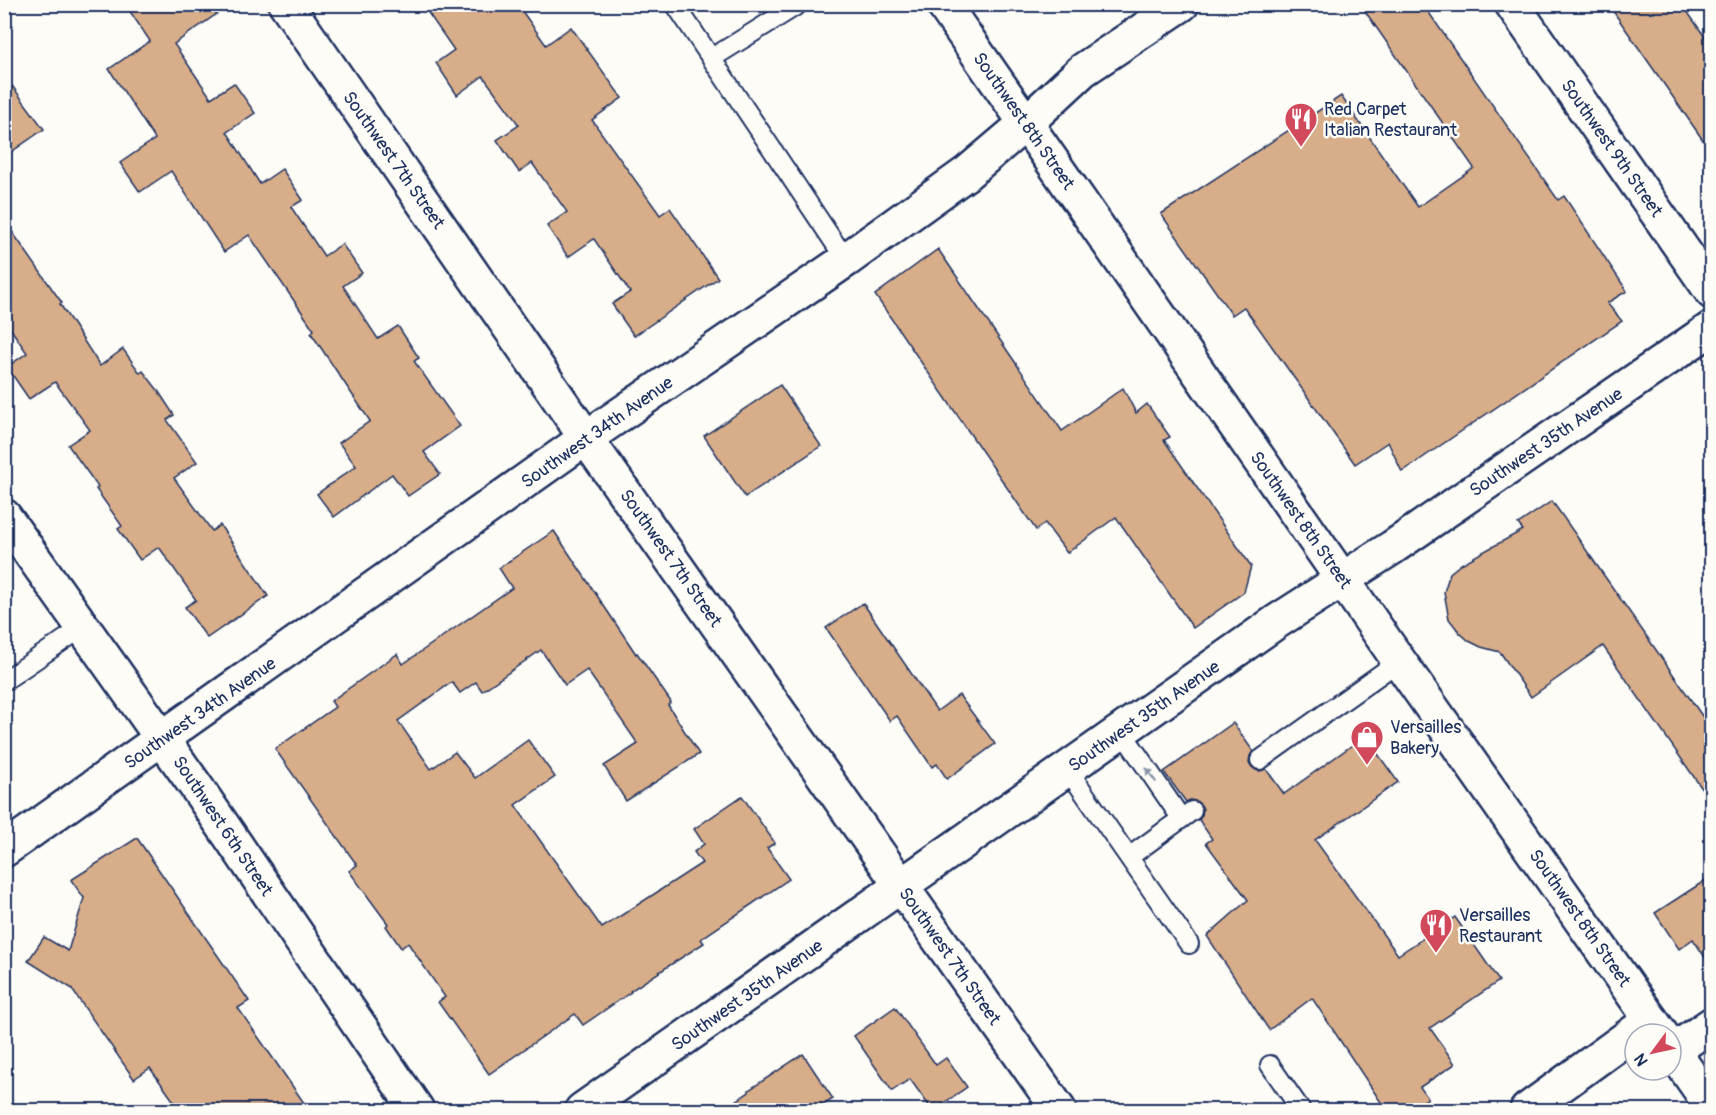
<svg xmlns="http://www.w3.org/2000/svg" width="1716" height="1115" viewBox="0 0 1716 1115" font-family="Pangolin,sans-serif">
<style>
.building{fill:#d8ad89;stroke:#1b2f5e;stroke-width:1.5}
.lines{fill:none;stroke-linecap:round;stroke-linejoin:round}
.lane-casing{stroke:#1b2f5e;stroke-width:22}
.street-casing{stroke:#1b2f5e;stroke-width:38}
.primary-casing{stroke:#1b2f5e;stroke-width:38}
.lane{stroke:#fdfcf7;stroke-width:18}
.street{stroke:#fdfcf7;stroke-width:33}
.primary{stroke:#fdfcf7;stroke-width:33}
.oneway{fill:#8c96aa}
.labels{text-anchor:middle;stroke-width:5;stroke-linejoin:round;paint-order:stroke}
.poi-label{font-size:18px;fill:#1b2f5e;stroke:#fdfcf7;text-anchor:start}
.street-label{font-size:18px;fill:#1b2f5e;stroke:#fdfcf7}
</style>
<rect width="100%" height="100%" fill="#fdfcf7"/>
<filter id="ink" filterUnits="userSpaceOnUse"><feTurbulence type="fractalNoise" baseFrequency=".0167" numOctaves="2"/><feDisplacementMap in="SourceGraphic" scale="12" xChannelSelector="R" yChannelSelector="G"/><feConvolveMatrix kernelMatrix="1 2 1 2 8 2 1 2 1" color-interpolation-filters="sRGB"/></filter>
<g filter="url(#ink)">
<g class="building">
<path d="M125 4H231L174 44 211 98 234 83 255 113 227 132 260 184 282 169 303 200 291 207 324 256 342 244 362 273 343 286 378 339 398 326 419 358 414 361 460 426 424 452 440 474 408 496 392 474 334 517 317 494 356 466 339 443 370 421 311 333 314 330 249 235 224 252 171 171 140 192 120 163 155 139 109 69 150 41Z"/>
<path d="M422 4H517L546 45 571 27 622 98 592 120 660 215 670 208 718 278 634 336 612 304 630 292 594 239 568 257 547 226 567 212 532 163 519 172 497 140 519 125 483 76 457 95 436 63 454 50Z"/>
<path d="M1360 4H1423L1558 200 1564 196 1627 291 1607 303 1622 321 1402 472 1388 442 1355 464 1244 307 1232 315 1161 214 1341 96 1418 207 1474 168Z"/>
<path d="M1608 4H1682L1712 47V153Z"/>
<path d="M4 75 44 129 4 157Z"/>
<path d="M4 220 62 303 60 304 100 366 123 349 140 373 143 371 157 389 174 415 167 420 197 462 174 478 212 531 220 525 268 596 207 638 185 607 196 600 159 547 140 560 118 529 122 526 96 489 98 487 68 445 90 430 55 382 29 399 7 367 27 353 4 319Z"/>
<path d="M938 249 1062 431 1123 388 1136 413 1147 404 1170 437 1164 440 1251 566 1244 592 1193 628 1116 517 1067 553 1045 523 1036 530 875 295Z"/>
<path d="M780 385 821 446 745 497 704 436Z"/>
<path d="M1552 501 1712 730V803L1603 646 1531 697 1500 652 1481 647 1469 641 1460 633 1449 619 1444 592 1450 573 1461 564 1523 530 1518 524Z"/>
<path d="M554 531 636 654 637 653 671 702 668 705 699 754 626 801 604 766 638 744 587 670 565 685 541 650 482 691 476 682 460 693 452 682 398 721 431 769 455 752 475 778 528 740 555 777 515 805 602 928 702 863 694 852 704 844 694 829 742 796 775 843 767 848 789 879 701 939 704 943 630 991 631 992 583 1025 575 1014 489 1074 438 1002 445 997 408 943 401 948 386 926 388 924 349 871 357 865 275 749 335 707 331 701 397 654 403 664 512 588 499 568Z"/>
<path d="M863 603 937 711 959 695 995 744 947 779 937 764 932 767 897 716 890 721 826 628Z"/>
<path d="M1233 723 1253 751 1250 756 1249 762 1251 766 1256 770 1260 771 1266 769 1284 794 1365 736 1398 782 1315 840 1398 955 1455 917 1499 981 1430 1028 1455 1064 1420 1087 1428 1098 1411 1110H1386L1312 998 1269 1030 1207 936 1248 900 1206 843 1212 839 1199 820 1202 815 1203 809 1201 805 1196 801 1190 800 1186 802 1164 772Z"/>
<path d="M137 838 249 1001 238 1008 309 1110H180L150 1068 134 1079 71 988 28 961 44 937 68 951 84 898 71 880Z"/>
<path d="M1712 876V968L1693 939 1679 949 1655 913Z"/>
<path d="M895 1007 936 1065 946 1058 967 1087 934 1110H932L910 1079 892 1091 854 1036Z"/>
<path d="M803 1054 833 1099 815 1110H723L749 1092V1090Z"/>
</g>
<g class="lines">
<g class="lane-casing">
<g id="lane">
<path d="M675 4 846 260"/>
<path d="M712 58 799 4"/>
<path d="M4 681 83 627"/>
<path d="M1122 732 1181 818"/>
<path d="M1260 760 1399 661"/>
<path d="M1068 770 1189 944"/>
<path d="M1129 857 1192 811"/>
<path d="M1270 1065 1301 1110"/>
</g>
</g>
<g class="street-casing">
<g id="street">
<path d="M286 4 586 438 1059 1110"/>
<path d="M1512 4 1712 292"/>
<path d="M4 516 195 785 417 1110"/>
<path d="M4 850 586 438 846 260 967 173 1026 123 1083 70 1182 4"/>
<path d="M1673 1051 1712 1024"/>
<path d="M582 1110 1276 622 1393 547 1712 328"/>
<path d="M1527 1110 1651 1020"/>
</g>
</g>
<g class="primary-casing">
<g id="primary">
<path d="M943 4 1399 661 1661 1034"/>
<path d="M1671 1048 1712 1107"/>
</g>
</g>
<use href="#lane" class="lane"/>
<use href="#street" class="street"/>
<use href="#primary" class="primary"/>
</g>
<defs><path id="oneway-solid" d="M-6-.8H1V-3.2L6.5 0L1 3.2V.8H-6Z" transform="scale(1.5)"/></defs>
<use class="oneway" href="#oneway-solid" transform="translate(1151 775) rotate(-125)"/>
</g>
<defs>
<g id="restaurant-pin" transform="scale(1.725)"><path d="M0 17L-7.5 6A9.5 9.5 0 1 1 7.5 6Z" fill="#d1495b" stroke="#fdfcf7"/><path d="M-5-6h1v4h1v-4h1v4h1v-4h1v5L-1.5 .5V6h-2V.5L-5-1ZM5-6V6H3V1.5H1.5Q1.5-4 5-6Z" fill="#fff"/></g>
<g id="shop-pin" transform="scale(1.725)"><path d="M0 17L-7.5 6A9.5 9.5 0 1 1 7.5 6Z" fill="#d1495b" stroke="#fdfcf7"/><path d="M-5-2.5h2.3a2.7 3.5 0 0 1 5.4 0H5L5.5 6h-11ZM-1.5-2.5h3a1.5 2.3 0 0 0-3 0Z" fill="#fff"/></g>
</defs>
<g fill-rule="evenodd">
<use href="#restaurant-pin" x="1301" y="119"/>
<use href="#shop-pin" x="1367" y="737"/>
<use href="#restaurant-pin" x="1436" y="925"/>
</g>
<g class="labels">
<g class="poi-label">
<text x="1324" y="115">Red Carpet<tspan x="1324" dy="21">Italian Restaurant</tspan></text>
<text x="1390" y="733">Versailles<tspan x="1390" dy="21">Bakery</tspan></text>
<text x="1459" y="921">Versailles<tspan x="1459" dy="21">Restaurant</tspan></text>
</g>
<g class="street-label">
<text transform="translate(1024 121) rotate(55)" y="6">Southwest 8th Street</text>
<text transform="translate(1612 148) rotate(55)" y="6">Southwest 9th Street</text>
<text transform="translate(394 160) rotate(55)" y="6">Southwest 7th Street</text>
<text transform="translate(597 432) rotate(-35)" y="6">Southwest 34th Avenue</text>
<text transform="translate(1546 442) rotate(-34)" y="6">Southwest 35th Avenue</text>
<text transform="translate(1301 520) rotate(55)" y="6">Southwest 8th Street</text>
<text transform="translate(671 558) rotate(55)" y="6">Southwest 7th Street</text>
<text transform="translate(200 713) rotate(-35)" y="6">Southwest 34th Avenue</text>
<text transform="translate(1144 716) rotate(-35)" y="6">Southwest 35th Avenue</text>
<text transform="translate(223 826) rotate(56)" y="6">Southwest 6th Street</text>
<text transform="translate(1580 918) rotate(55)" y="6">Southwest 8th Street</text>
<text transform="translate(950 956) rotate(55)" y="6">Southwest 7th Street</text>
<text transform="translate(747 995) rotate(-35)" y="6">Southwest 35th Avenue</text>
</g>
</g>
<rect width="1716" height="1115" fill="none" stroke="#fdfcf7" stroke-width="24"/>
<rect x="12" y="12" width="1692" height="1091" fill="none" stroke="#1b2f5e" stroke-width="2" filter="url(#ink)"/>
<g transform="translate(1653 1052) rotate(237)"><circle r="28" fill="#fdfcf7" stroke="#a3aaba" stroke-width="1.5"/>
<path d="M0-4.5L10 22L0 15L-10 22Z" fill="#d1495b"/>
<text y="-9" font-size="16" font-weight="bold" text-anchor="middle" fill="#1b2f5e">N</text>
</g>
</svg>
